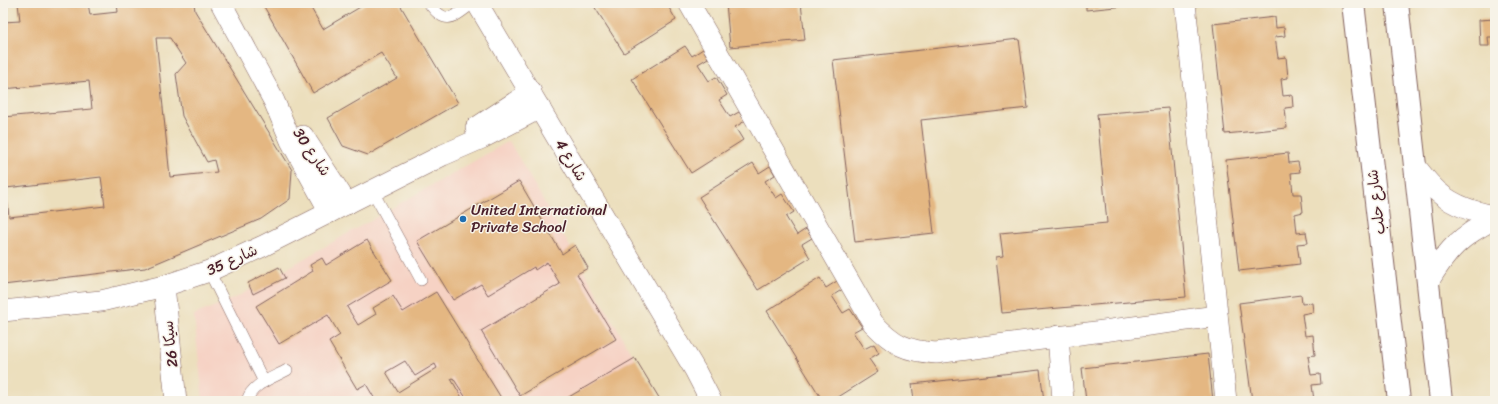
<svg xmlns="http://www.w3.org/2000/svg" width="1498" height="404" viewBox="0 0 1498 404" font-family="Sriracha,'Playpen Sans Arabic',sans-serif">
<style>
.built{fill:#f6d2c4}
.building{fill:#e4b782;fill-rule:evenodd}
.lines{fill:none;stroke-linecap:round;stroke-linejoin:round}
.lane-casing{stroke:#83625e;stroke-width:12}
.street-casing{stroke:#83625e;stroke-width:22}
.secondary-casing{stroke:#83625e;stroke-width:24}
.lane{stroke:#fff;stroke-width:11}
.street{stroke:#fff;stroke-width:21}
.secondary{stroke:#fff;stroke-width:22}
.poi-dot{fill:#1f6fb2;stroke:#f7f3e8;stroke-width:1.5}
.labels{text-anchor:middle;stroke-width:3;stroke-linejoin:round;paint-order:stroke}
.street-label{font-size:15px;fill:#4a1f2b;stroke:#f7f3e8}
.poi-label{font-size:15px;fill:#4a1f2b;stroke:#f7f3e8;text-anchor:start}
</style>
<rect width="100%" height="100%" fill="#f7f3e8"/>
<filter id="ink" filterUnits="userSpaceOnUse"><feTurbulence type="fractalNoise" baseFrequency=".025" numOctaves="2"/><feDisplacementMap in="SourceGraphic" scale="8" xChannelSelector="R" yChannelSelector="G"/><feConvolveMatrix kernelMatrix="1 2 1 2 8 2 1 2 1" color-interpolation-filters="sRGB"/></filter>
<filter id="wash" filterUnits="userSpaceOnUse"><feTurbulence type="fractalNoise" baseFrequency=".012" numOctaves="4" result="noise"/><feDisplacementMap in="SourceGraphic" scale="16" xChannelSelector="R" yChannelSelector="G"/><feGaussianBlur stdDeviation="0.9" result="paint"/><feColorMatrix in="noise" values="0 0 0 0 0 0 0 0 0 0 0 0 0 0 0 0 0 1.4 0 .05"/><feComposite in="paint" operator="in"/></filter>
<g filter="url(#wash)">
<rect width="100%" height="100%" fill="#ecdfbd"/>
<path class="built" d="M509 141 632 354 656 401H203L194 315 237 297Z"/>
<g id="blocks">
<g class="building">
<path d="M18 3H88L90 15 118 12 117 3H194L195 11 292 170 290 199 261 219 145 268 3 285V117L92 109 89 81 3 89V22L20 21ZM156 38H170L186 63 176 74 182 116 207 162 214 160 217 172 170 177ZM101 177 105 206 9 217 6 188Z"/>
<path d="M262 3H308L323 29 367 3H399L458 103 368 155 343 146 328 118 397 78 381 53 313 93Z"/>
<path d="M592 3H673L668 6 676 20 624 53Z"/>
<path d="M726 3H801L805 40 730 47Z"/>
<path d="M1086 3H1145V4L1086 10Z"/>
<path d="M1275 17 1276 28 1284 27 1285 36 1275 37 1278 58 1286 57 1288 78 1281 79 1283 96 1292 95 1293 107 1285 108 1287 128 1225 134 1213 24Z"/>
<path d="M1495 19V37H1488L1489 46H1480L1479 20Z"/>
<path d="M1019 39 1028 108 921 120 934 233 855 242 833 60Z"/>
<path d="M685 46 692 56 703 49 708 58 698 64 709 81 716 77 727 95 719 100 730 117 739 112 745 121 735 127 743 140 691 173 632 79Z"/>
<path d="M1168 108 1186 297 1002 313 996 257 1003 256 1000 233 1107 223 1097 114Z"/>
<path d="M1288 153 1289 163 1298 162 1300 172 1291 173 1293 194H1301L1303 212 1295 214 1297 233 1306 232 1308 243 1297 244 1300 264 1239 271 1226 160Z"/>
<path d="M753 163 759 173 770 166 775 175 765 181 776 198 782 194 794 212 786 217 797 235 806 229 812 238 802 244 810 258 758 290 699 197Z"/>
<path d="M519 181 562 254 575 245 588 268 577 274 616 339 520 396 481 331 560 284 547 262 535 270 534 267 488 295 481 284 453 300 417 241Z"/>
<path d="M367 240 392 280 347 307 358 325 376 314 373 308 393 296 403 312 436 292 503 401H468L453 378 451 379 464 401H376L366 384 357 389 329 342 340 335 328 315 279 344 256 306 313 271 310 265 322 258 326 265ZM405 361 415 376 435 364 437 368 398 392 386 372Z"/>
<path d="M279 267 285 278 253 294 248 283Z"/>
<path d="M820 278 826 288 837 281 843 289 832 296 843 313 850 309 862 327 853 332 864 349 874 344 879 353 869 359 878 372 832 401H823L767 311Z"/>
<path d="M1301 295 1302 304 1312 303 1313 312 1302 314 1305 336 1313 335 1315 355 1308 356 1311 375 1320 374 1321 384 1312 385 1314 401H1252L1239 303Z"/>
<path d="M1208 354 1213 401H1086L1082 368Z"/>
<path d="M635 358 661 401H562Z"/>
<path d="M1040 370 1044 401H914L912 384Z"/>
</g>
</g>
</g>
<g filter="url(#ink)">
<use href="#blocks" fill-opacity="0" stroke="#83625e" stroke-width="1"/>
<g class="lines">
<g class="lane-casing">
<g id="lane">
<path d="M429 3C446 27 454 17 473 3"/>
<path d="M372 190 421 280"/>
<path d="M209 271 264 382"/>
<path d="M247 401C251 384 273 378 287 370"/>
</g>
</g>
<g class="street-casing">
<g id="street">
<path d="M221 3 274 101 291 141 330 212"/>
<path d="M477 3 695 370 711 401"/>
<path d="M689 3 873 323C894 345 906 351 936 353L1217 316"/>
<path d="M1185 3 1226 401"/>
<path d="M476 128 531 92"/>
<path d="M303 136 347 204"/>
<path d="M1416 167C1421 173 1426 180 1432 186 1448 204 1472 212 1495 216"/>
<path d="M1428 282C1447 250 1461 235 1495 219"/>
<path d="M164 286 176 401"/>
<path d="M3 311 101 301 164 286 209 271 263 246 443 155 482 138 540 108"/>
<path d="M1058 336 1063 401"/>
</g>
</g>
<g class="secondary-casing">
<g id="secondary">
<path d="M1353 3 1399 401"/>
<path d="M1397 3 1441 401"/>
</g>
</g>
<use href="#lane" class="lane"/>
<use href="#street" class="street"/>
<use href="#secondary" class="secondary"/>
</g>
</g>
<circle class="poi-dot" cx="463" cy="219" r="4"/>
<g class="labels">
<g class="street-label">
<text transform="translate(312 152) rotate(56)" y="5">شارع 30</text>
<text transform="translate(571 160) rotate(59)" y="5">شارع 4</text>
<text transform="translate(1376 202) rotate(-97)" y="5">شارع حلب</text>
<text transform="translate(232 260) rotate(-24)" y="5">شارع 35</text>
<text transform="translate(170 344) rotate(-96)" y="5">سيكا 26</text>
</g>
<g class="poi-label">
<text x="471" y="215">United International<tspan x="471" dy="17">Private School</tspan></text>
</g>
</g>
<rect width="1498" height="404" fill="none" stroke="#f7f3e8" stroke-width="16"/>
</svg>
